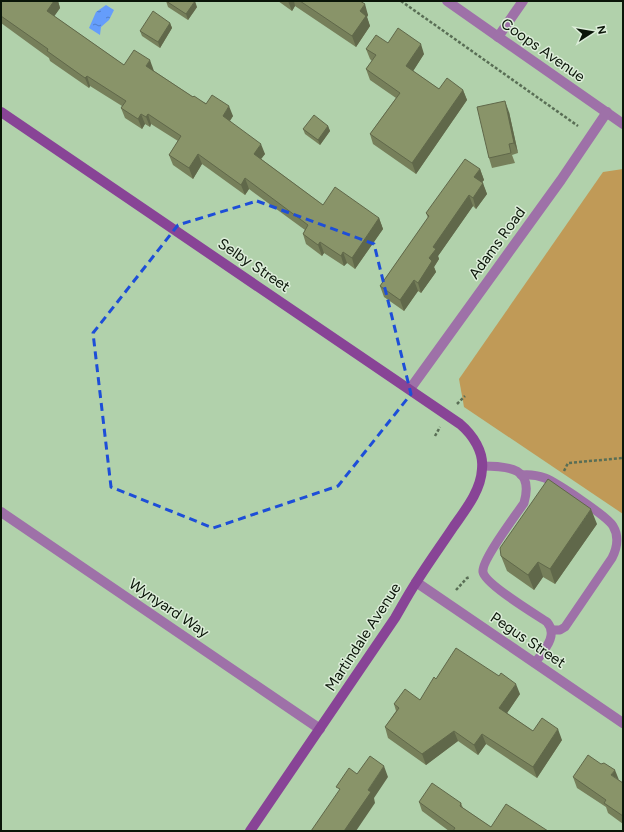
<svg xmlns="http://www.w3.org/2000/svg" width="624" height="832" viewBox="0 0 624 832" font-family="Figtree,sans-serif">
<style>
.green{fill:#c09a57}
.water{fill:url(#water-ripples)}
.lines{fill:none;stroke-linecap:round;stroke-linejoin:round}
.path{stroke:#596e55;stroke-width:2.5;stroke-dasharray:3 2;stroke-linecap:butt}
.lane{stroke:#9e71a8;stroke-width:9}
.street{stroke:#9e71a8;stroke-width:10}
.secondary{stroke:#884496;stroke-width:10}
.wall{fill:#767f5a}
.shaded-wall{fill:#60684a}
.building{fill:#899469;stroke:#60684a}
.marked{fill:none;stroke:#1d4ed8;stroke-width:3;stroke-dasharray:8 5;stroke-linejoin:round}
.labels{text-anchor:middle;stroke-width:3;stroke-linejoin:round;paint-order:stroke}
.street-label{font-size:15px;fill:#0a1508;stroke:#dcedd9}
</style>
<defs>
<pattern id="water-ripples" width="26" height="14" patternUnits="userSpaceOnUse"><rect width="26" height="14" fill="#659dfb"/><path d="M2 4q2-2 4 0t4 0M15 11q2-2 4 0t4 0" fill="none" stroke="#517fc9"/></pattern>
</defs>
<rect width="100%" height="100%" fill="#b1d1ab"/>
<path class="green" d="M623 169V514L464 407 459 379 603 172Z"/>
<path class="water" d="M106 5 114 10 109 20 101 27 100 35 89 28 96 12Z"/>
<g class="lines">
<g class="path">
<path d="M401 1 578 126"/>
<path d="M457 404 465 396"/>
<path d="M435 436 440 427"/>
<path d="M564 471 568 463 623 458"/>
<path d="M456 590 467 578 470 577"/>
</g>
<g class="lane">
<path d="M482 466C510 466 534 468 524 503 516 515 481 561 483 572 485 584 535 614 547 622 559 636 543 651 535 663"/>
<path d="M521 475C530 474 537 475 545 478 557 483 607 516 613 526 619 536 617 548 612 558L565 627 560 630H552"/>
</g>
<g class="street">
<path d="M447 1 623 124"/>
<path d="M498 37 523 1"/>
<path d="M410 389 561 180 607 112"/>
<path d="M1 512 320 729"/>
<path d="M416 582 623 723"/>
</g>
<path class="secondary" d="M1 112 460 424C473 435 484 452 482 469 481 490 466 509 454 526 442 544 429 562 417 581 409 593 402 606 395 618L250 831"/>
</g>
<g class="wall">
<path d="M1 1H58L60 8 54 16 124 65 154 71 193 97 233 116 230 121 265 154 261 159 323 205 379 218 383 229 355 269 347 263 344 266 324 253 322 256 306 244 303 234 305 230 249 189 245 195 202 164 193 179 173 165 169 155 178 141 151 124 150 127 145 124 142 129 125 118 121 108 122 106 90 86 89 88 50 61 49 58 1 23Z"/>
<path d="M166 1 197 7 188 20 168 7Z"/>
<path d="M278 1H360L368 15 367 17 370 26 356 47 295 6 292 11Z"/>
<path d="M170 23 172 28 160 48 142 36 140 31Z"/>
<path d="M388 43 424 54 413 71 439 89 463 90 467 100 416 174 373 144 370 134 396 98 370 80 366 69 372 61 370 59 366 49Z"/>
<path d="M509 112 518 153 512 155 515 163 492 168 489 158Z"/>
<path d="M328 126 330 131 320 145 305 134 303 129Z"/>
<path d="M480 169 484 180 482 182 487 194 476 209 473 206 438 256 439 259 434 267 436 272 421 293 418 291 404 311 384 297 380 286 428 218 426 213Z"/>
<path d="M597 524 555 584 543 577 534 590 507 571 501 556Z"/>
<path d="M436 679 520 694 507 713 533 731 562 740 537 778 486 744 478 755 458 741 426 765 388 738 385 727 396 711 394 704 420 700Z"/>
<path d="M573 777 619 780 623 783V824L608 813 606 807 577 788Z"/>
<path d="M419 802 461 803 463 808 491 827 548 831H449L422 811Z"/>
</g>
<g class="shaded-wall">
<path d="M54 1H58L60 8 51 21 47 11Z"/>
<path d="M195 1 197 7 188 20 186 14Z"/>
<path d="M288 1H294L295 6 292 11Z"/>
<path d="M365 4 368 15 367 17 370 26 356 47 352 36 360 11Z"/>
<path d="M170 23 172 28 160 48 158 42Z"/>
<path d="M421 44 424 54 410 76 406 66Z"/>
<path d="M150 60 154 71 150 77 146 66Z"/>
<path d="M87 76 90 86 89 88 85 78Z"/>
<path d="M463 90 467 100 416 174 412 163Z"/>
<path d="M505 101 509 112 518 153 514 143Z"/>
<path d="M229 106 233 116 226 126 223 116Z"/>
<path d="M141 114 145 124 142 129 138 119Z"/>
<path d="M148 114 151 124 150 127 146 117Z"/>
<path d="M328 126 330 131 320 145 318 140Z"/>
<path d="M261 144 265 154 257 164 254 154Z"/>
<path d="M198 154 202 164 193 179 189 168Z"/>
<path d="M480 169 484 180 478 187 474 177Z"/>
<path d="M245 178 249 189 245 195 241 185Z"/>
<path d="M483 183 487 194 476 209 473 198Z"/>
<path d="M469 195 473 206 438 256 439 259 434 267 436 272 421 293 418 283 429 258 433 247Z"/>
<path d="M379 218 383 229 355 269 352 258Z"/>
<path d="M320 242 324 253 322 256 318 245Z"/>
<path d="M343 252 347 263 344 266 341 256Z"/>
<path d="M414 280 418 291 404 311 400 300Z"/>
<path d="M591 509 597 524 555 584 550 569Z"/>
<path d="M538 562 543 577 534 590 528 575Z"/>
<path d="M516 684 520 694 503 719 499 708Z"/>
<path d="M558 729 562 740 537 778 533 767Z"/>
<path d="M454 731 458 741 426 765 422 754Z"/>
<path d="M482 734 486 744 478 755 474 745Z"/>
<path d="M384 766 388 777 374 798 375 803 356 831H344L368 790Z"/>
<path d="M615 770 619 780 611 775Z"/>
</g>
<g class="building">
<path d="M1 1H54L47 11 124 65 134 50 150 60 146 66 193 97 194 96 206 104 212 95 229 106 223 116 261 144 254 154 323 205 335 187 379 218 352 258 343 252 341 256 320 242 318 245 303 234 308 225 245 178 241 185 198 154 189 168 169 155 181 136 148 114 146 117 141 114 138 119 121 108 126 101 87 76 85 78 47 51 48 49 1 16Z"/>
<path d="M166 1H195L186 14Z"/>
<path d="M300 1H360L365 4 360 11 366 16 352 36Z"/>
<path d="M153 11 170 23 158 42 140 31Z"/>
<path d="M398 28 421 44 406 66 439 89 447 78 463 90 412 163 370 134 400 93 366 69 376 55 366 49 376 35 388 43Z"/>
<path d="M505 101 514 143 509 144 511 153 489 158 477 107Z"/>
<path d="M314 115 328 126 318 140 303 129Z"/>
<path d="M465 159 480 169 474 177 483 183 473 198 469 195 433 247 436 249 429 258 432 261 418 283 414 280 400 300 380 286 429 216 426 213Z"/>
<path d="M548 479 591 509 550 569 538 562 528 575 501 556 500 548Z"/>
<path d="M456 648 499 676 501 673 516 684 499 708 533 731 542 718 558 729 533 767 482 734 474 745 454 731 422 754 385 727 399 708 394 704 405 689 420 700 434 677 436 679Z"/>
<path d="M588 755 601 764 604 763 615 770 611 775 623 783V816L604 803 606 800 573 777Z"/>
<path d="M370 756 384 766 368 790 371 792 344 831H311L340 789 336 787 349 768 357 774Z"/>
<path d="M432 783 461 803 460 806 491 827 506 804 548 831H453L455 828 419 802Z"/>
</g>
<path class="marked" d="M257 201 374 244 411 394 338 486 213 528 111 487 93 333 178 225Z"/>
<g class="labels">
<g class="street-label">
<text transform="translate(543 50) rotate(35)" y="5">Coops Avenue</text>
<text transform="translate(497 243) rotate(-54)" y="5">Adams Road</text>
<text transform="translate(254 265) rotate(34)" y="5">Selby Street</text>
<text transform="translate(169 608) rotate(34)" y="5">Wynyard Way</text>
<text transform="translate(363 637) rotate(-57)" y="5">Martindale Avenue</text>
<text transform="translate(528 640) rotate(34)" y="5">Pegus Street</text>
</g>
</g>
<rect width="624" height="832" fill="none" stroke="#0a1508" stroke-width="4"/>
<g transform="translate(592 32) rotate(78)" stroke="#dcedd9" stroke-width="3" paint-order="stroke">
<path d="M0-3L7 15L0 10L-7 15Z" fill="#0a1508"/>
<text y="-6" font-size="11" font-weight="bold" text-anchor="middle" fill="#0a1508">N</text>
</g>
</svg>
